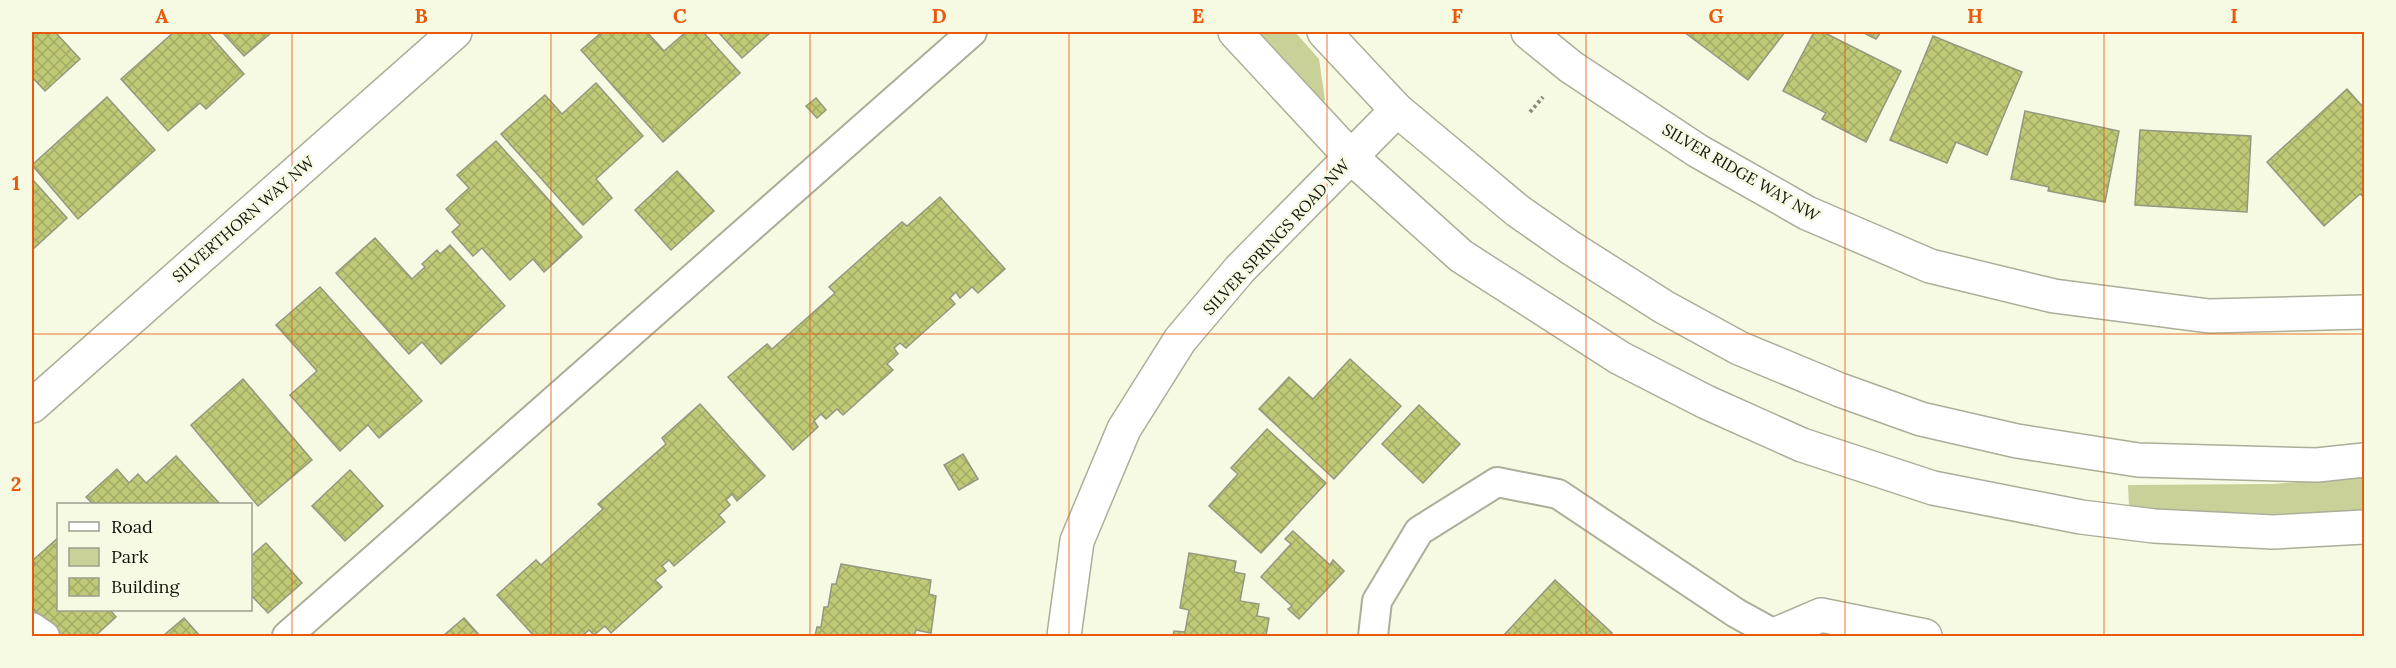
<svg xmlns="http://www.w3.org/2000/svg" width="2396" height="668" viewBox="0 0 2396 668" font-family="Lora,serif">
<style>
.green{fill:#c9d198}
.building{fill:url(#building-cross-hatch);stroke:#949882;stroke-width:1.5}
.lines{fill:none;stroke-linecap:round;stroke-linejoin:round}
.service-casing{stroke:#abae98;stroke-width:32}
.minor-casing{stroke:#abae98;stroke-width:36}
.tertiary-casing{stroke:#abae98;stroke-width:36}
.path{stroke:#898c7b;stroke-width:4;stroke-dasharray:3 3;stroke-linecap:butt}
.service{stroke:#fff;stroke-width:28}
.minor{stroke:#fff;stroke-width:33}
.tertiary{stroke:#fff;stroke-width:33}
.grid{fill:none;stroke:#e8590c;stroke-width:1.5;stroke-opacity:0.55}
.labels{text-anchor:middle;stroke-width:5;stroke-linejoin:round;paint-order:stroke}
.street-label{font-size:16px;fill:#13150d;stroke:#f6fae2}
.neatline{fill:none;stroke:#e8590c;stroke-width:2}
.grid-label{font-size:20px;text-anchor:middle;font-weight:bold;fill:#e8590c}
</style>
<defs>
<pattern id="building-cross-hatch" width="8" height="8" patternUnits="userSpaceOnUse" patternTransform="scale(1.5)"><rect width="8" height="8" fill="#bfc976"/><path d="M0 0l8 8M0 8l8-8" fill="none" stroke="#a3ac65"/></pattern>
</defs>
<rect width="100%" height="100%" fill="#f6fae2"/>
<g class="green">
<path d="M1258 32H1295L1319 59 1325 100 1322 102Z"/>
<path d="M2364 477V510C2285 517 2209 514 2129 507L2128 485 2272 484Z"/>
</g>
<g class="building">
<path d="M32 32H55L80 59 45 91 32 77Z"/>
<path d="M174 32H207L244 74 206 109 200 103 168 131 121 79Z"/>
<path d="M222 32H272L244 56Z"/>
<path d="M602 32H647L664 51 686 32H703L740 73 663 142 581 50Z"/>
<path d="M718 32H771L742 58Z"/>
<path d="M1684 32H1785L1748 80Z"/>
<path d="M1814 32H1823L1901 71 1866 142 1822 119 1826 113 1783 91Z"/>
<path d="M1862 32H1881L1876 39Z"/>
<path d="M1933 36 2022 72 1987 155 1956 142 1947 163 1890 140Z"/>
<path d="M596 83 643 136 596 179 612 198 583 225 501 134 545 95 562 114Z"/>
<path d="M2347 89 2364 108V197L2360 194 2324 226 2267 162Z"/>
<path d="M107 97 155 150 78 219 32 165Z"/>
<path d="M816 98 826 110 817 118 806 106Z"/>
<path d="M2025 111 2119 131 2105 202 2048 191 2049 187 2011 179Z"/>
<path d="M2140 130 2251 136 2247 212 2135 205Z"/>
<path d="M496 141 582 237 544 272 533 259 510 280 482 248 473 256 452 232 460 225 446 209 469 188 457 175Z"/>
<path d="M677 171 714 211 671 250 635 210Z"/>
<path d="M32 179 67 218 32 250Z"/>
<path d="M940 197 1005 269 978 293 972 287 960 298 956 292 950 298 955 304 907 347 906 348 900 343 894 348 898 354 887 364 893 370 843 415 837 409 826 419 821 414 814 421 818 427 793 450 728 377 767 344 772 349 835 293 829 287 902 222 907 226Z"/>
<path d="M375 238 412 279 425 267 422 264 437 250 440 254 450 245 505 306 441 364 422 342 409 354 336 273Z"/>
<path d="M320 287 422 401 379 438 368 425 340 451 290 395 317 371 276 325Z"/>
<path d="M1350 359 1401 406 1334 479 1259 409 1289 377 1313 399Z"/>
<path d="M243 379 312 460 258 506 191 425Z"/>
<path d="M700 404 765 476 737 501 732 494 726 500 730 505 719 515 725 522 674 566 669 560 662 566 666 571 655 580 662 587 611 633 605 626 594 635 589 630 582 636H534L497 595 536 560 541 565 603 509 598 504 666 444 662 438Z"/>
<path d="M1419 405 1460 444 1423 483 1382 444Z"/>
<path d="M1267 429 1326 483 1261 553 1209 506 1238 474 1231 468Z"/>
<path d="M963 454 978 479 959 490 944 465Z"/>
<path d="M176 456 220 504H93L86 497 117 469 129 483 138 474 146 483Z"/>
<path d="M350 470 383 506 345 541 312 506Z"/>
<path d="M1293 531 1330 565 1333 560 1344 571 1299 619 1288 609 1292 606 1261 577 1291 544 1285 539Z"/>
<path d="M58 538V610H110L116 617 95 636H58L36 616 38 614 32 607V567L35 564 32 561Z"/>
<path d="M266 543 302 583 268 613 250 594V557Z"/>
<path d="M1189 553 1236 561 1234 572 1245 574 1240 601 1259 604 1257 616 1269 618 1266 636H1173L1174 631 1185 632 1189 610 1180 608Z"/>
<path d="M841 564 931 580 929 594 936 596 931 633 916 630 914 636H815L817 627H821L824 607H828L832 584H836Z"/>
<path d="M1555 580 1612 633 1608 636H1503Z"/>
<path d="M184 618 200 636H163Z"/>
<path d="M464 618 480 636H443Z"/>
</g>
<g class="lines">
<g class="service-casing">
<g id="service">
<path d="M32 627 45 636"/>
<path d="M287 636 972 32"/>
<path d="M1373 636 1377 601 1419 531 1497 482 1558 494 1736 613 1774 634"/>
</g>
</g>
<g class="minor-casing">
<g id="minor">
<path d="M1528 32 1571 67 1698 151 1807 213 1930 266 2054 296 2209 316 2364 312"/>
<path d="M32 406 455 32"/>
<path d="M1772 636 1821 615 1925 636"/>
</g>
</g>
<g class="tertiary-casing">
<g id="tertiary">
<path d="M1235 32 1351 157 1461 256 1620 358 1706 402 1802 445 1933 488 2081 517 2154 526 2273 532 2364 527"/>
<path d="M1324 32 1397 110 1518 211 1571 248 1664 307 1739 348 1840 390 1921 419 2017 441 2138 460 2317 465 2364 460"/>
<path d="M1064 636 1077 541 1124 429 1180 340 1240 269 1397 110"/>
</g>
</g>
<path class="path" d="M1530 112 1543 97"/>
<use href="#service" class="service"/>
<use href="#minor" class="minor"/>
<use href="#tertiary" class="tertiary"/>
</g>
<path class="grid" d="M292 32V636M551 32V636M810 32V636M1069 32V636M1327 32V636M1586 32V636M1845 32V636M2104 32V636M32 334H2364"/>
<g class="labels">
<g class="street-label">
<text transform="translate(1741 172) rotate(30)" y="6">SILVER RIDGE WAY NW</text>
<text transform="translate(243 219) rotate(-41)" y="6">SILVERTHORN WAY NW</text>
<text transform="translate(1276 237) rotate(-47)" y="6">SILVER SPRINGS ROAD NW</text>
</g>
</g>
<rect width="2396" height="668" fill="none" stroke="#f6fae2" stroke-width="66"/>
<rect x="57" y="503" width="195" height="108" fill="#f6fae2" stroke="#9b9e8d" stroke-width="1.5"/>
<rect x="69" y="522" width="30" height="9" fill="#ffffff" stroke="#9b9e8d" stroke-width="1.5"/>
<text x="111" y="533" font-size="18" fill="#13150d">Road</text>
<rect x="69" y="548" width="30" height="18" fill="#c9d198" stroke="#9b9e8d" stroke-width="1.5"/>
<text x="111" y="563" font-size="18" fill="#13150d">Park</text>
<rect x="69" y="578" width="30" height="18" fill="url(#building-cross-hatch)" stroke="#9b9e8d" stroke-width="1.5"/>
<text x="111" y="593" font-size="18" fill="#13150d">Building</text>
<rect x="33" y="33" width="2330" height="602" class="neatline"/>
<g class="grid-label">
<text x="162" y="23">A</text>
<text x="421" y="23">B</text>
<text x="680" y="23">C</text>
<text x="939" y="23">D</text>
<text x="1198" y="23">E</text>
<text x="1457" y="23">F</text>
<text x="1716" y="23">G</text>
<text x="1975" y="23">H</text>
<text x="2234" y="23">I</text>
<text x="16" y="190">1</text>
<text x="16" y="491">2</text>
</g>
</svg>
